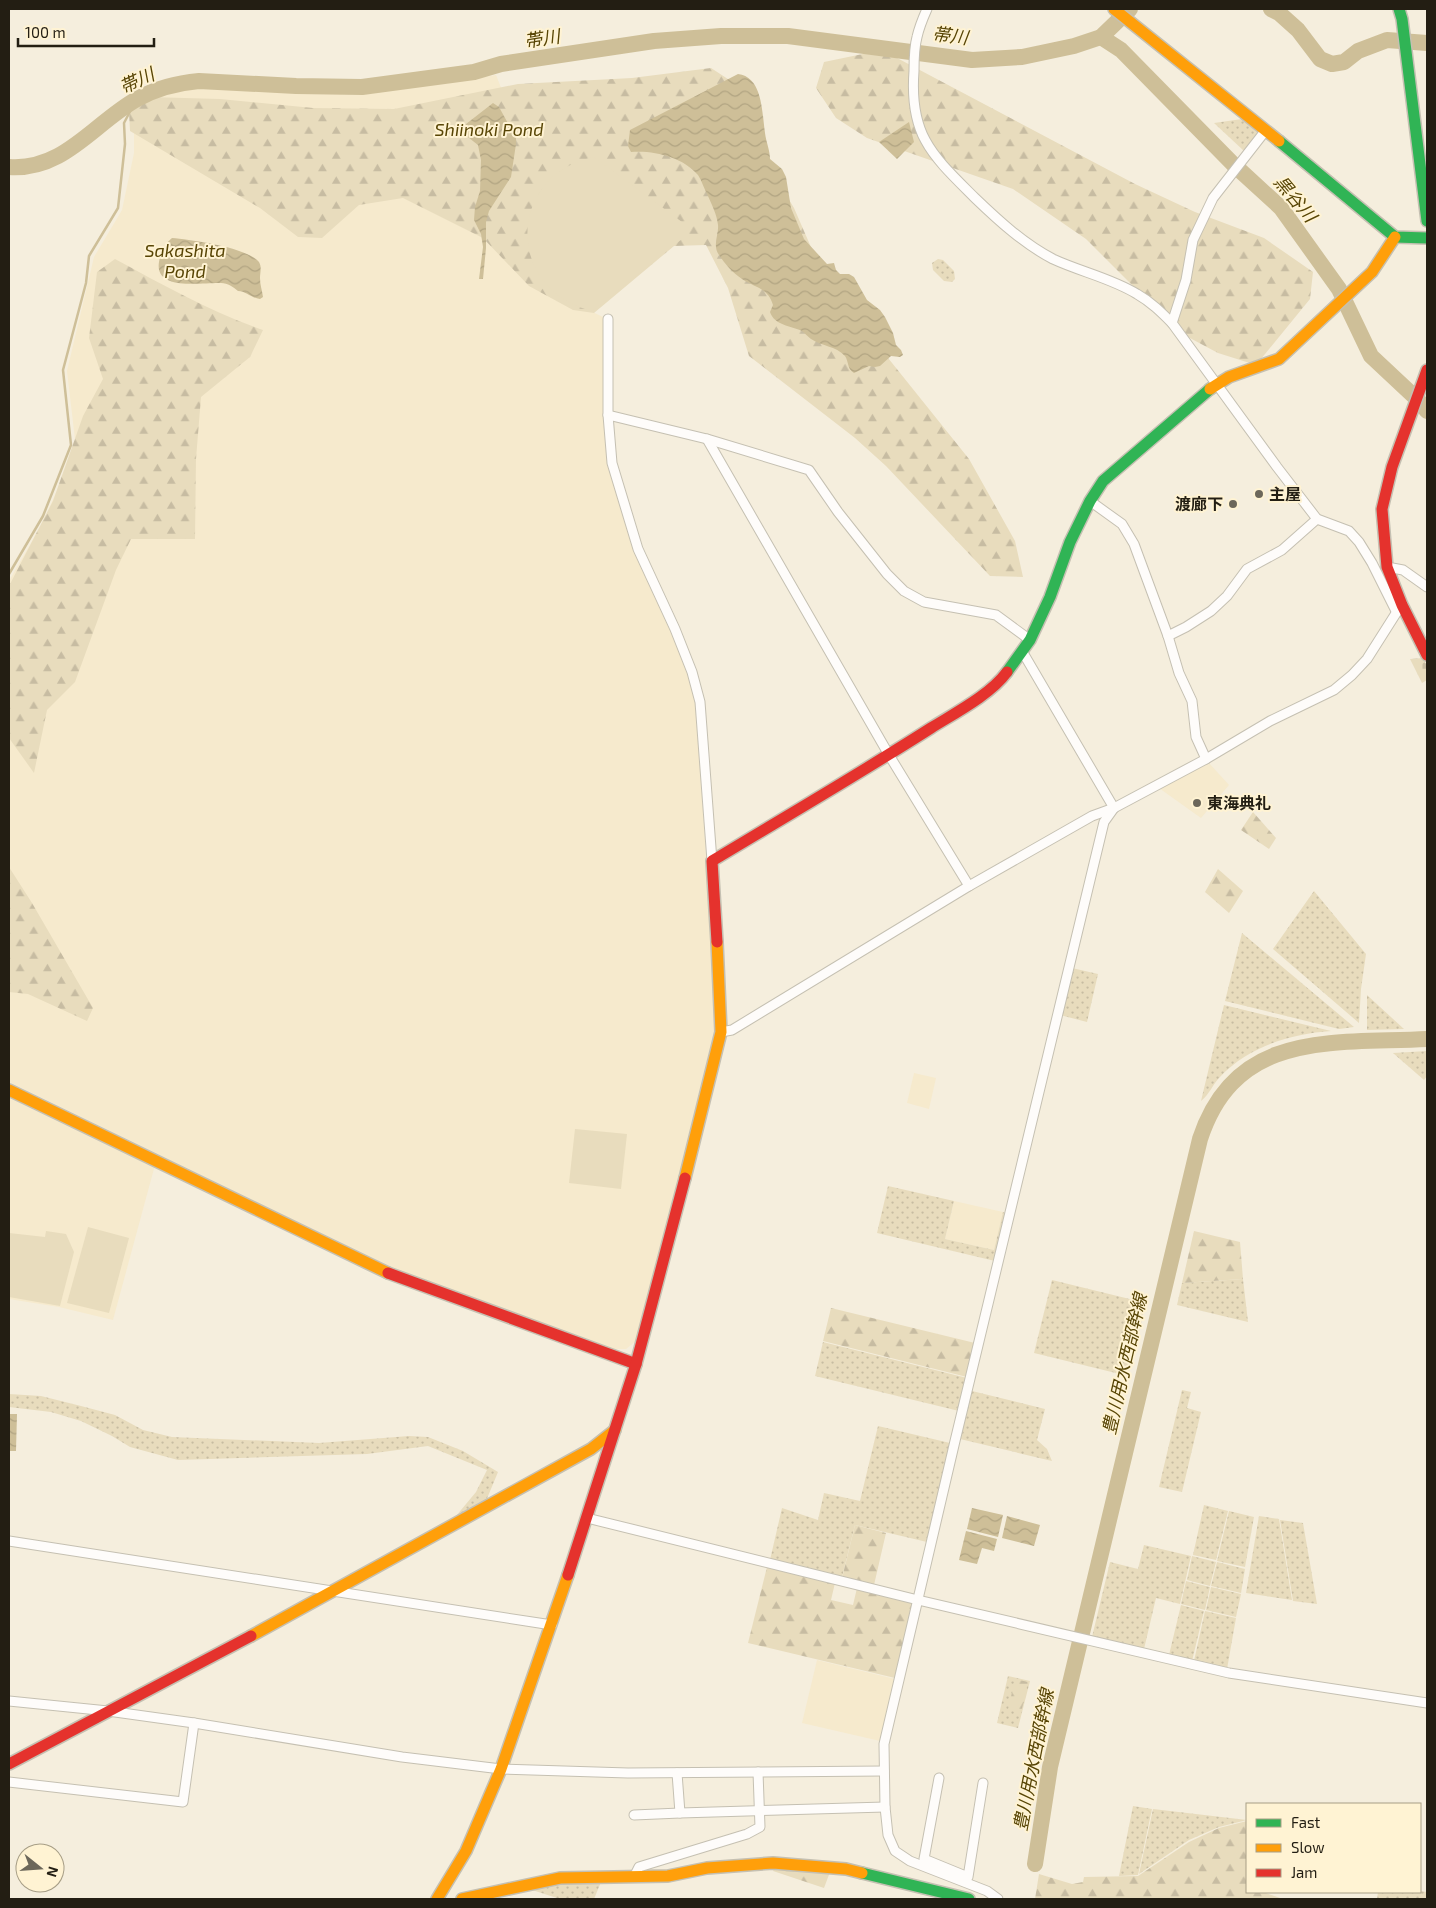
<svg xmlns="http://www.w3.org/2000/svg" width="1436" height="1908" viewBox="0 0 1436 1908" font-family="'Exo 2','Noto Sans JP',sans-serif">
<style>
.built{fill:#f6eacd}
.grass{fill:url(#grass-dots)}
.forest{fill:url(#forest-firs)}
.cemetery{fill:url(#cemetery-stones)}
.pitch{fill:#e8dcbd}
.water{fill:url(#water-waves)}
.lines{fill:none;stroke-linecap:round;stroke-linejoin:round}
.stream{stroke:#cebf98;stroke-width:2.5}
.river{stroke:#cebf98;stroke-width:16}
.street-casing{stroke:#c5c0b2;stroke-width:11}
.fast-casing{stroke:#c5c0b2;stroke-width:14}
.slow-casing{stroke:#c5c0b2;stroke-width:14}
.jam-casing{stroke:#c5c0b2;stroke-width:14}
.street{stroke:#fefcfa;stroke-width:9}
.fast{stroke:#30b455;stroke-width:11}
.slow{stroke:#ff9f0a;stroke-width:11}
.jam{stroke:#e5322d;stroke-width:11}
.poi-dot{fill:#6c675a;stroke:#fff3d3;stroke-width:2}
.labels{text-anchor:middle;stroke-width:4;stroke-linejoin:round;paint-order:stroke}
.poi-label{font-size:16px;font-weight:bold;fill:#231e13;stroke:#fff3d3;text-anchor:start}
.water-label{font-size:18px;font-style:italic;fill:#584505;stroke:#fff3d3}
</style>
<defs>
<pattern id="grass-dots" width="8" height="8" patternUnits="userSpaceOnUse" patternTransform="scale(1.25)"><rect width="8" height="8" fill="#e8dcbd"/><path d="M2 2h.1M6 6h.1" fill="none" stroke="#c7bca2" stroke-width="1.8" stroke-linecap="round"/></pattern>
<pattern id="forest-firs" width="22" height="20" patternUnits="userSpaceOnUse" patternTransform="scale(1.25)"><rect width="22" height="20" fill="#e8dcbd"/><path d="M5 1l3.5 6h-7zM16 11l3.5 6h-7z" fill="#c7bca2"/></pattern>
<pattern id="cemetery-stones" width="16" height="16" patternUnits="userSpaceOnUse" patternTransform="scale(1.25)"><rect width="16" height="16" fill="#e8dcbd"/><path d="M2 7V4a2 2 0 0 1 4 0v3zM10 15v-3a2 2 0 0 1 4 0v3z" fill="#c7bca2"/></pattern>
<pattern id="water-waves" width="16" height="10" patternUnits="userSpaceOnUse" patternTransform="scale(1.25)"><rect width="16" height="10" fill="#cebf98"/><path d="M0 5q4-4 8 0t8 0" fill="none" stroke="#b1a482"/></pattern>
</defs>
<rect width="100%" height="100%" fill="#f5eedd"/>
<g class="built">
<path d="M496 75 528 155 547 290 605 318 610 466 616 490 636 551 672 629 696 699 717 1031 641 1331 636 1341 626 1349H610L397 1270 9 1082V581L42 524 76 448 67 371 94 257 122 210 134 153V116L144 107 169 92 209 87 359 95Z"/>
<path d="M1208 762 1229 785 1201 818 1159 788Z"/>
<path d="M914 1073 936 1078 929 1109 907 1103Z"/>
<path d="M9 1093 155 1165 113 1320 59 1307 9 1299Z"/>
<path d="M954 1201 1003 1212 994 1250 945 1239Z"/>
<path d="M817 1660 895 1679 880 1741 802 1723Z"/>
</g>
<g class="grass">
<path d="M1242 119 1258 133 1244 151 1214 123Z"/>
<path d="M938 259 943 260 954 271 955 279 952 282 944 281 933 270 932 263Z"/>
<path d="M1314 891 1366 954 1361 989 1359 1023 1273 949Z"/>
<path d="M1242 933 1354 1027 1339 1029 1225 1001Z"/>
<path d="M1072 968 1098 974 1087 1022 1060 1015Z"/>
<path d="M1367 995 1404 1029 1367 1030Z"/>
<path d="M1224 1005 1331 1031C1291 1034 1249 1046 1220 1077 1213 1084 1209 1095 1201 1101Z"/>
<path d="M1427 1051V1076L1424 1080 1393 1053Z"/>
<path d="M888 1186 954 1201 945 1239 994 1250 1003 1212 1006 1213 995 1261 877 1233Z"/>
<path d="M1243 1279 1248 1322 1177 1305 1182 1283Z"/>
<path d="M1052 1280 1146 1303 1128 1376 1034 1353Z"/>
<path d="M823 1342 967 1378 959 1411 815 1376Z"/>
<path d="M1182 1390 1191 1392 1187 1408 1201 1412 1182 1492 1159 1487Z"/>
<path d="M972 1391 1045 1409 1037 1440 1047 1449 1052 1461 960 1439Z"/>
<path d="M9 1394 41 1396 81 1406 115 1415 143 1430 172 1437 319 1443 409 1436 428 1437 463 1451 498 1472 486 1501 456 1516 476 1492 487 1470 428 1446 367 1454 178 1460 130 1447 112 1436 81 1421 51 1412 9 1407Z"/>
<path d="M878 1426 950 1443 927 1542 855 1525 842 1577 770 1560 782 1508 818 1520 824 1493 860 1501Z"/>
<path d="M1204 1505 1228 1511 1216 1560 1193 1555Z"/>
<path d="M1229 1511 1254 1517 1245 1567 1217 1561Z"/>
<path d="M1259 1516 1279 1519 1292 1600 1246 1593Z"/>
<path d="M1280 1520 1303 1523 1317 1604 1293 1601Z"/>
<path d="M1144 1545 1191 1556 1180 1604 1156 1598 1144 1649 1092 1637 1110 1562 1138 1569Z"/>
<path d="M1192 1556 1216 1562 1210 1586 1187 1580Z"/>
<path d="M1217 1562 1245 1569 1241 1593 1211 1586Z"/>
<path d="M1186 1581 1210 1587 1205 1610 1181 1604Z"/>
<path d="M1211 1587 1241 1594 1236 1617 1206 1610Z"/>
<path d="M1181 1605 1204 1611 1192 1661 1169 1655Z"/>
<path d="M1205 1611 1236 1618 1227 1669 1194 1661Z"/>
<path d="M1008 1676 1030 1681 1018 1728 997 1723Z"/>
<path d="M1133 1806 1152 1809 1138 1875 1119 1876Z"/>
<path d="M1153 1809 1247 1820 1219 1827 1189 1840 1139 1874Z"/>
<path d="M601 1882 594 1899H560L529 1889 547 1884Z"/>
<path d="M1420 1891 1427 1892V1899H1377L1378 1892Z"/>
</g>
<g class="forest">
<path d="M882 50 1135 184 1195 212 1264 238 1313 272 1310 299 1256 365 1218 353 1188 337 1155 308 1086 239 1013 189 867 138 836 118 816 88 824 62Z"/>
<path d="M711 68 731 81 757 146 794 208 817 261 856 318 969 459 1015 541 1023 577 990 576 886 466 855 438 749 356 728 288 706 245 674 246 594 313 573 310 529 286 483 238 403 198 359 205 322 238 298 237 260 208 130 131 129 111 149 97 220 99 313 108 394 109 518 84 632 78Z"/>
<path d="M115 259C163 285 211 312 263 330L250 357 201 397 196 459 195 539H131L116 570 75 682 47 710 34 773 9 738V586L53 501 83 416 103 379 89 338 97 272Z"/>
<path d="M1253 812 1276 838 1269 849 1241 830Z"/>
<path d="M9 867 32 903 93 1008 87 1021 28 994 9 992Z"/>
<path d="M1218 869 1243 891 1229 913 1205 892Z"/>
<path d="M1194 1231 1240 1242 1243 1279 1182 1283Z"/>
<path d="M831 1308 975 1343 967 1377 823 1341Z"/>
<path d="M855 1525 886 1533 874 1585 842 1578Z"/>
<path d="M767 1567 835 1583 831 1600 853 1605 857 1588 913 1602 895 1678 748 1643Z"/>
<path d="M1015 1679 1028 1682 1021 1713 1008 1710Z"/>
<path d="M1247 1821V1892H1263L1283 1899H1035L1039 1874 1072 1884 1083 1882 1084 1877 1138 1876 1189 1842 1219 1828Z"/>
<path d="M774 1869 830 1872 824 1888 773 1871Z"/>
</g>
<path class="cemetery" d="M1423 658 1427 666V680L1422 683 1410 659Z"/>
<g class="pitch">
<path d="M594 157 682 222V239L592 311C505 290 506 175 594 157Z"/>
<path d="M575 1129 627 1134 621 1189 569 1183Z"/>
<path d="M88 1227 129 1238 109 1313 67 1303Z"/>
<path d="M46 1231 66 1234 74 1252 60 1306 9 1297V1233L45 1237Z"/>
</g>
<g class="water">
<path d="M738 74C763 77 762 113 765 133 766 142 770 150 770 159L782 169 786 177 791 208 804 239 827 264 834 263 836 270 840 274H849L854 277 867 300 880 310 885 317 893 333 896 345 901 350 903 355 900 357 891 356 880 366 875 367 869 366 854 373C847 369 849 362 845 356 836 346 821 346 811 339 807 336 805 333 802 331 791 326 774 325 770 312L773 305C768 288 756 288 742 279 733 273 725 264 719 255 712 245 719 235 718 225 717 215 712 205 708 196 704 189 702 181 698 175 683 157 654 150 631 152L628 146 630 130Z"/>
<path d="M493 103 499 107 516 138V144L511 177 489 211 486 222V248L483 279H479L483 247 481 234 474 220 475 207 480 191 481 160 478 145 464 134 463 130 466 124Z"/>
<path d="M909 122 914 142 897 159 879 142Z"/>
<path d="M172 238C192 240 246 247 259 262 262 267 260 273 260 278 260 285 262 290 263 297L260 299C251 298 246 291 238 291 233 287 228 283 221 283 204 282 154 292 159 262 160 253 165 244 172 238Z"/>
<path d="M9 1414H17L16 1451H9Z"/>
<path d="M972 1508 1003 1515 998 1537 967 1529Z"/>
<path d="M1007 1516 1040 1525 1034 1546 1002 1538Z"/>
<path d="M966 1531 997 1539 994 1551 982 1548 977 1564 959 1560Z"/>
</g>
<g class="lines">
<path class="stream" d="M9 574 43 516 71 445 63 370 86 283 89 256 118 208 125 144 124 123 136 100"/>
<g class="river">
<path d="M1271 9 1279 13 1298 30 1320 59 1332 64 1344 62 1358 51 1387 40 1427 43"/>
<path d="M1101 37 1121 50 1233 164 1281 208 1339 289 1371 356 1418 400 1427 411"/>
<path d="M9 167C64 171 94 123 137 99 157 88 176 83 199 81L296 86 362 87 474 72 501 64 654 41 721 36H788L972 60 1022 57 1074 46 1101 37 1130 9"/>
<path d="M1035 1864 1050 1767 1200 1139C1236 1029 1334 1044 1427 1039"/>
</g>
<g class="street-casing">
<g id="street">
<path d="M927 9C923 18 919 28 917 37 914 48 914 60 914 71 909 136 933 156 975 198 999 221 1024 244 1053 259 1081 272 1111 278 1137 294 1151 302 1161 312 1172 323L1277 467 1317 519 1349 531 1359 542 1372 563 1396 611"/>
<path d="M608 319V415L612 463 638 549 675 629 692 672 700 702 712 861"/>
<path d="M1172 323 1186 280 1193 240 1213 198 1266 130"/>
<path d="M608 415 707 439 809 470 838 512 887 574 904 591 924 602 996 615 1030 640"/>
<path d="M707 439 889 755 969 886"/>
<path d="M1090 501 1122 524 1134 544 1168 636 1179 673 1192 701 1196 737 1206 759"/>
<path d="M1387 567 1403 570 1427 587"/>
<path d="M1168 636 1186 627 1211 611 1227 596 1247 569 1282 550 1317 519"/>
<path d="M1022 651 1114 808"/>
<path d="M721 1032 732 1030 969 886 1092 816 1114 808 1206 759 1270 721 1334 690 1352 675 1367 659 1400 607"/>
<path d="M587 1518 918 1600 1229 1673 1427 1703"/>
<path d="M9 1541 552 1625"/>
<path d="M9 1701 108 1711 194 1723 402 1757 501 1769 628 1773 884 1771"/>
<path d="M677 1773 680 1813 885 1807"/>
<path d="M939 1778 924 1859 968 1877 983 1783"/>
<path d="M9 1782 183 1802 194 1723"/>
<path d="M634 1815 680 1813"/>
<path d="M634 1877 639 1867 747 1834 760 1827 758 1772"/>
<path d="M998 1899 987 1891 910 1861 895 1851 888 1835 885 1807 884 1744 955 1441 1104 822 1114 808"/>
</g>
</g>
<g class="fast-casing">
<g id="fast">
<path d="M1399 9 1402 19 1427 221"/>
<path d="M1279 141 1395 237 1427 238"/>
<path d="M1007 672 1030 640 1050 597 1070 542 1090 501 1103 481 1210 389"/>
<path d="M862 1873 969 1899"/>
</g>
</g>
<g class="slow-casing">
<g id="slow">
<path d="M1114 9 1279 141"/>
<path d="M1210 389 1229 377 1279 359 1372 272 1395 237"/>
<path d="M9 1090 388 1273"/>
<path d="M685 1178 721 1032 717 942"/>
<path d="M251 1636 591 1449 615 1430"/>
<path d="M437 1899 466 1851 501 1769 568 1575"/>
<path d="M462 1899 560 1878 668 1876 707 1868 773 1863 846 1869 862 1873"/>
</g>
</g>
<g class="jam-casing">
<g id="jam">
<path d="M1427 370 1392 467 1382 509 1387 567 1402 605 1427 655"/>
<path d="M717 942 712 861C785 817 859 774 931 728 955 713 990 695 1007 672"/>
<path d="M388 1273 636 1364"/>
<path d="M568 1575 636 1364 685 1178"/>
<path d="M9 1764 251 1636"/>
</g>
</g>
<use href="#street" class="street"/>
<use href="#fast" class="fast"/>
<use href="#slow" class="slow"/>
<use href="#jam" class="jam"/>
</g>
<g class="poi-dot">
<circle cx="1259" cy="494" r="5"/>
<circle cx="1233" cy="504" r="5"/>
<circle cx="1197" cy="803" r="5"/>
</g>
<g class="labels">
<g class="poi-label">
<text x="1269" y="500">主屋</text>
<text x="1223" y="510" text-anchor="end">渡廊下</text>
<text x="1207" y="809">東海典礼</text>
</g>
<g class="water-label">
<text transform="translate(950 36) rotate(7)" y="6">帯川</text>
<text transform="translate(542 39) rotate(-9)" y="6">帯川</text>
<text transform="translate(137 81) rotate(-25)" y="6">帯川</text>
<text x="489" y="136">Shiinoki Pond</text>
<text transform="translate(1295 199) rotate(50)" y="6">黒谷川</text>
<text x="185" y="257">Sakashita<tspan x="185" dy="21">Pond</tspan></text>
<text transform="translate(1125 1364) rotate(-77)" y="6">豊川用水西部幹線</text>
<text transform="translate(1034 1760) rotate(-79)" y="6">豊川用水西部幹線</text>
</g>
</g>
<rect width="1436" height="1908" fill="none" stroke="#231e13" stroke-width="20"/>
<rect x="1246" y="1803" width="175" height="90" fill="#fff3d3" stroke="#a79e86"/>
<rect x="1256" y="1819" width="25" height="8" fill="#30b455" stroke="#a79e86"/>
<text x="1291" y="1828" font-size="15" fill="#231e13">Fast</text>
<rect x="1256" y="1844" width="25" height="8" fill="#ff9f0a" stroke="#a79e86"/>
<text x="1291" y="1853" font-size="15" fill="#231e13">Slow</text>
<rect x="1256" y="1869" width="25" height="8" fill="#e5322d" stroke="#a79e86"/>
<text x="1291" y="1878" font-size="15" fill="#231e13">Jam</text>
<g transform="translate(40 1868) rotate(107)"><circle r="24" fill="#fff3d3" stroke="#a79e86"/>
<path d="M0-4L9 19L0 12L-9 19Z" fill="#6c675a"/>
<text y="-8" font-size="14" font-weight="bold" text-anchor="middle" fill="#231e13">N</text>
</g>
<path d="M18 38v8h136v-8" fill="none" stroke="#231e13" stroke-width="2.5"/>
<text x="25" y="38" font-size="15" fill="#231e13" stroke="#fff3d3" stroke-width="4" paint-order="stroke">100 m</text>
</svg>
